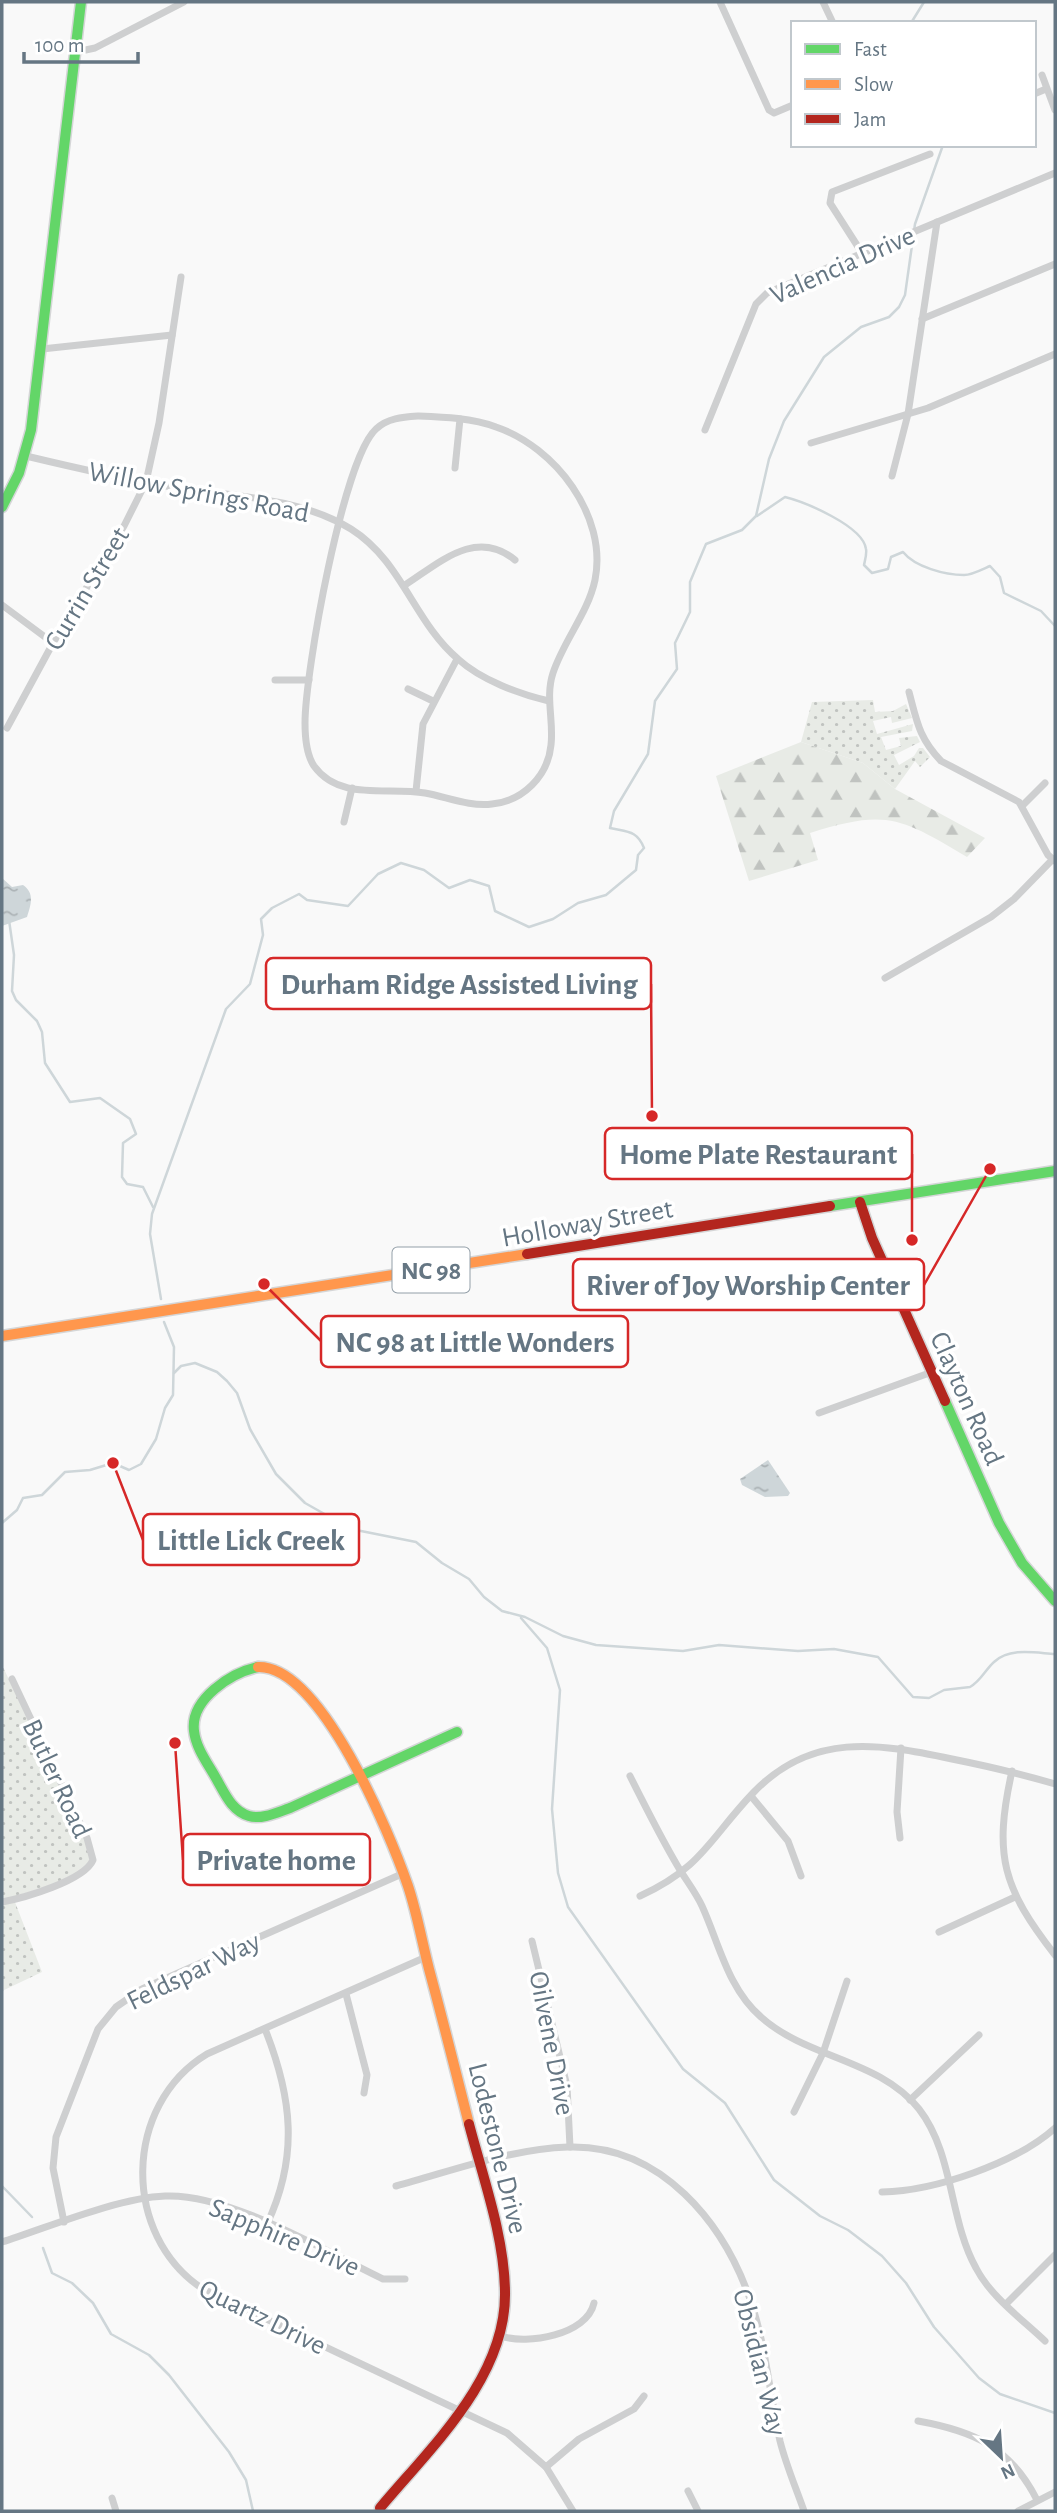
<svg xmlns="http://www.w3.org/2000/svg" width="1057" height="2513" viewBox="0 0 1057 2513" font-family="'Alegreya Sans',sans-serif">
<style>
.grass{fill:url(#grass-dots)}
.forest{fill:url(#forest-firs)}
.water{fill:url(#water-ripples)}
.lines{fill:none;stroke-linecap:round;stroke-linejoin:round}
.stream{stroke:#ced6d9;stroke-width:2.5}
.fast-casing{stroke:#d5d6d7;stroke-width:13}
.slow-casing{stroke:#d5d6d7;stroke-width:13}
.jam-casing{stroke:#d5d6d7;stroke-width:13}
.street{stroke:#cecfd0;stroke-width:7}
.fast{stroke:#63d668;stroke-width:10}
.slow{stroke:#ff974d;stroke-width:10}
.jam{stroke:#b3261e;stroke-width:10}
.labels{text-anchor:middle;stroke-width:7;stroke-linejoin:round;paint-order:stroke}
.shield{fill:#fff;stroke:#939fa8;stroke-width:2}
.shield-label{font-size:26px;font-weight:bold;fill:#657683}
.street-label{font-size:28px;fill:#657683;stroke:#fff}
.leader{fill:none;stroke:#d62828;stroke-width:2.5}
.callout-dot{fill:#d62828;stroke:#fff;stroke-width:2.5}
.callout{fill:#fff;stroke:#d62828;stroke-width:2.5}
.callout-label{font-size:30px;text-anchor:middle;font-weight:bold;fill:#657683}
</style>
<defs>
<pattern id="grass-dots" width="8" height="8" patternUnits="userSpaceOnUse" patternTransform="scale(1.75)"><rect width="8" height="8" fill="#e8ebe6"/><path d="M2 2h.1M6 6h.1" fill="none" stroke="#c0c3c0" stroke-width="1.8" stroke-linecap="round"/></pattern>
<pattern id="forest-firs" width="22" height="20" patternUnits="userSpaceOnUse" patternTransform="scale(1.75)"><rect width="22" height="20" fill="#e8ebe6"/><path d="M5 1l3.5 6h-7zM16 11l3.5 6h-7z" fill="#c0c3c0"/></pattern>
<pattern id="water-ripples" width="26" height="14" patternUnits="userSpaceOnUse" patternTransform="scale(1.75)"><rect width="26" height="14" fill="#ced6d9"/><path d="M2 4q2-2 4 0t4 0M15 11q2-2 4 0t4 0" fill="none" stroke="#abb2b5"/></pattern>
</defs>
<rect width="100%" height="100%" fill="#f9f9f9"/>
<g class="grass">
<path d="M873 700 875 712 893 711 906 704 912 718 892 723 891 717 873 721 877 734 913 724 912 731 881 737 886 750 901 746 899 738 917 736 920 742 894 755 899 765 914 756 919 748H923L930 757 920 767 915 761 895 789 863 763 801 742 812 702Z"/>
<path d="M2 1665 90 1849 89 1866 54 1884 13 1897 42 1972 2 1991Z"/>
</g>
<path class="forest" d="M801 742 863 763 895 789 985 838 967 857C900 817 886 809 810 833L818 860 749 881 716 776Z"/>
<g class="water">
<path d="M2 878 12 887 23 885C35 893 31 905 27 917L2 926Z"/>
<path d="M768 1460 790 1493 788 1496 765 1497 742 1485 740 1479Z"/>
</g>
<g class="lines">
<g class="stream">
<path d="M911 23 924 2"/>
<path d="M757 516 785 497C805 502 863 526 866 549 867 554 865 560 864 565L872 573 888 569 891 557 903 552C915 567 945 575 964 575 972 575 983 569 990 566L1000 577 1004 593 1041 611 1055 626"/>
<path d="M9 920 14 955 12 991 16 1000 37 1021 42 1032 45 1063 70 1102 100 1098 130 1119 136 1134 123 1143 122 1177 127 1184 143 1187 153 1207"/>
<path d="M161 1299 150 1234 152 1214 226 1009 250 984 263 935 261 919 272 908 299 894 307 900 348 906 378 874 401 863 424 870 449 888 470 880 489 886 495 911 529 927 553 919 578 903 606 895 636 870 638 855 644 848C637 830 627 832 610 828L614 811 648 754 655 701 677 669 675 643 690 612V582L706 544 742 530 756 516 769 459 784 421 824 357 861 327 889 317 899 307 905 295 915 224 943 145"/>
<path d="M174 1373 181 1366 195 1363 217 1372 227 1381 237 1393 250 1429 276 1474 305 1503 351 1529 416 1542 442 1563 469 1579 484 1597 502 1611 525 1617 563 1636 596 1645 683 1651 719 1645 798 1651 834 1649 878 1657 913 1697 929 1698 944 1690 970 1687C981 1681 985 1670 994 1662 1010 1647 1036 1653 1055 1654"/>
<path d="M2 1523 17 1510 23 1498 42 1495 65 1472 90 1470 113 1463 129 1470 141 1464 156 1439 165 1408 173 1395 174 1347 164 1322"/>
<path d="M521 1618 547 1648 560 1690 552 1809 558 1873 568 1907 683 2069 725 2103 774 2180 820 2216 848 2230 882 2256 906 2283 934 2327 979 2378 1000 2394 1055 2413"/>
<path d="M2 2186 32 2217"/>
<path d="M43 2248 52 2273 72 2283 93 2303 111 2334 149 2355 169 2375 229 2452 246 2480 253 2511"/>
</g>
<g class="fast-casing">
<g id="fast">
<path d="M2 507 19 473 31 430 81 2"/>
<path d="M830 1206 1055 1171"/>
<path d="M945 1401 999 1523 1022 1563 1055 1601"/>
<path d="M258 1667C231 1673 190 1699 194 1731 196 1749 209 1765 217 1780 225 1794 232 1811 249 1816 262 1820 278 1812 290 1808L457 1732"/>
</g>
</g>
<g class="slow-casing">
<g id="slow">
<path d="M2 1336 527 1254"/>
<path d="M258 1667C321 1665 390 1834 408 1886 417 1913 422 1942 429 1969 443 2021 456 2073 469 2124"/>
</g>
</g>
<g class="jam-casing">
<g id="jam">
<path d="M860 1202 872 1238 945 1401"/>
<path d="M527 1254 830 1206"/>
<path d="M380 2508C431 2447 507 2377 505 2291 504 2235 483 2178 469 2124"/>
</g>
</g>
<g class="street">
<path d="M720 2 769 110 774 113 793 105"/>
<path d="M823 2 833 23"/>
<path d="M76 52 95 48 184 2"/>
<path d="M1042 75 1055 110"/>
<path d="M1034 94 1046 89"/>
<path d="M862 253 830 203 832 192 930 154"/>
<path d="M922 319 1055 264"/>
<path d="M42 349 172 335"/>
<path d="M418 416C444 417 472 418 496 427 555 447 608 516 595 580 588 613 564 640 553 673 545 697 554 721 551 745 548 776 523 801 492 804 470 807 447 797 425 793 389 786 340 802 314 766 306 754 305 737 305 723 305 673 343 459 376 429 387 418 403 417 418 416Z"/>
<path d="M705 430 756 304 767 293 1055 173"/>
<path d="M811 443 928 408 1055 354"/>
<path d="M26 456C72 467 119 478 166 486 225 496 298 496 351 529 402 561 414 622 458 659 481 680 519 694 549 701"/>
<path d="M455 468 460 419"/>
<path d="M892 476 908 414 937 222"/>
<path d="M405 585C438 564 476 527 515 560"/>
<path d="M2 605 53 643"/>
<path d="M275 680H309"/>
<path d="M408 689 433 701"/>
<path d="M909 692C917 722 919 738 941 761L1019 802 1048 855 1055 861"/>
<path d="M7 728 53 643 124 526 146 482 159 423 181 277"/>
<path d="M416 791 423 724 457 659"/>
<path d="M1022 806 1045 783"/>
<path d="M344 822 352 788"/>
<path d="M885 978 991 917 1014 899 1053 859"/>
<path d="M819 1413 932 1372"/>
<path d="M1012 1771C993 1856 1003 1888 1055 1955"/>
<path d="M630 1776C645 1806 660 1836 677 1865 685 1879 695 1891 702 1906 719 1943 728 1989 761 2017 808 2059 879 2059 919 2109 954 2154 949 2220 976 2268 991 2297 1022 2319 1045 2341"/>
<path d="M751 1796 788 1841 801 1876"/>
<path d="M900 1838 897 1812 901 1748"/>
<path d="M640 1896C702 1868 710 1838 753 1793 811 1732 878 1743 952 1759 987 1766 1021 1774 1055 1784"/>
<path d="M2 1902C23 1898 84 1881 93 1860L87 1838 12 1679"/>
<path d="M939 1932 1015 1897"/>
<path d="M532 1941 567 2086 570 2147"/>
<path d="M426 1957 207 2054C123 2105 121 2235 203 2289L507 2433 546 2467 573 2511"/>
<path d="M346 1994 367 2075 364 2093"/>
<path d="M265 2029C292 2097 299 2156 267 2224"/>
<path d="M910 2100 979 2035"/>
<path d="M794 2112 823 2053 847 1981"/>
<path d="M396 2186C452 2171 510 2149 568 2147 661 2144 725 2223 752 2305 766 2348 770 2396 780 2441 786 2465 796 2488 804 2511"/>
<path d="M882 2192C935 2191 1016 2163 1055 2128"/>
<path d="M64 2222 53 2168 56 2137 98 2029 116 2007 142 1989 404 1873"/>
<path d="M2 2242C49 2227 117 2198 165 2196 230 2193 324 2251 383 2279H405"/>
<path d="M1006 2304 1055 2255"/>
<path d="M501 2336C527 2345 587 2335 594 2303"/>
<path d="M918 2421C974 2431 1010 2447 1037 2500"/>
<path d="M546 2467 579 2439 634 2409 644 2396"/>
<path d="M688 2491 698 2511"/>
<path d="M112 2498 116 2511"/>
<path d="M1018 2511 1055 2492"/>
</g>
<use href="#fast" class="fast"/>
<use href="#slow" class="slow"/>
<use href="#jam" class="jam"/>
</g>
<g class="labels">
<rect class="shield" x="392.5" y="1247.5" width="77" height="45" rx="5"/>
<g class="shield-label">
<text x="431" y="1279">NC 98</text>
</g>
<g class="street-label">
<text transform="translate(842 264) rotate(-24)" y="10">Valencia Drive</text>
<text transform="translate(199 491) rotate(11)" y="10">Willow Springs Road</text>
<text transform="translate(86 588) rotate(-59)" y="10">Currin Street</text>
<text transform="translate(587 1222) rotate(-10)" y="10">Holloway Street</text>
<text transform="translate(968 1398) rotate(66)" y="10">Clayton Road</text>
<text transform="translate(58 1778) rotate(65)" y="10">Butler Road</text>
<text transform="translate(193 1970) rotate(-26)" y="10">Feldspar Way</text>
<text transform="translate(553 2043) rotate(79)" y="10">Oilvene Drive</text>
<text transform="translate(499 2148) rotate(76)" y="10">Lodestone Drive</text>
<text transform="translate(285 2236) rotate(23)" y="10">Sapphire Drive</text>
<text transform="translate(263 2316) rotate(26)" y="10">Quartz Drive</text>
<text transform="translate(761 2362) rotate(76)" y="10">Obsidian Way</text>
</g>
</g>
<path class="leader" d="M652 1116L651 984M912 1240L912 1154M990 1169L924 1285M264 1284L321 1341M113 1463L143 1540M175 1743L183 1860"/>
<g class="callout-dot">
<circle cx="652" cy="1116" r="7"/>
<circle cx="912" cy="1240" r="7"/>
<circle cx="990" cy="1169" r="7"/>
<circle cx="264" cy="1284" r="7"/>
<circle cx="113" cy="1463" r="7"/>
<circle cx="175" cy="1743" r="7"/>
</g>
<g class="callout">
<rect x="266" y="958" width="385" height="51" rx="7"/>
<rect x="605" y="1128" width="307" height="51" rx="7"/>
<rect x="573" y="1259" width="351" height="51" rx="7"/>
<rect x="321" y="1316" width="307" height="51" rx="7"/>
<rect x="143" y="1514" width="216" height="51" rx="7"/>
<rect x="183" y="1834" width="187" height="51" rx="7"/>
</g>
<g class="callout-label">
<text x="459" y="994">Durham Ridge Assisted Living</text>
<text x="758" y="1164">Home Plate Restaurant</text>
<text x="748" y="1295">River of Joy Worship Center</text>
<text x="475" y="1352">NC 98 at Little Wonders</text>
<text x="251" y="1550">Little Lick Creek</text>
<text x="276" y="1870">Private home</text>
</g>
<rect width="1057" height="2513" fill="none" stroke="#657683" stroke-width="7"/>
<rect x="791" y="21" width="245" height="126" fill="#ffffff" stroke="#c1c8cd" stroke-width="2"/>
<rect x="805" y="44" width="35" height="10" fill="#63d668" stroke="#c1c8cd" stroke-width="2"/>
<text x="854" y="56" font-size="21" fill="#657683">Fast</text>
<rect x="805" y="79" width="35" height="10" fill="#ff974d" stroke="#c1c8cd" stroke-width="2"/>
<text x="854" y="91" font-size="21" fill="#657683">Slow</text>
<rect x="805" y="114" width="35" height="10" fill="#b3261e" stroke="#c1c8cd" stroke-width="2"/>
<text x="854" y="126" font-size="21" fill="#657683">Jam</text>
<g transform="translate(1001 2457) rotate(155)" stroke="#ffffff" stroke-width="5" paint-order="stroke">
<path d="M0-5L12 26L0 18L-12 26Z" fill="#657683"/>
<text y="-10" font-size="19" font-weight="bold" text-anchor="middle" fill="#657683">N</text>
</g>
<path d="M24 52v10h114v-10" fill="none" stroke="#657683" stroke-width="3.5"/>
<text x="35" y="52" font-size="21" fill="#657683" stroke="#ffffff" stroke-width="5" paint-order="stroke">100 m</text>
</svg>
